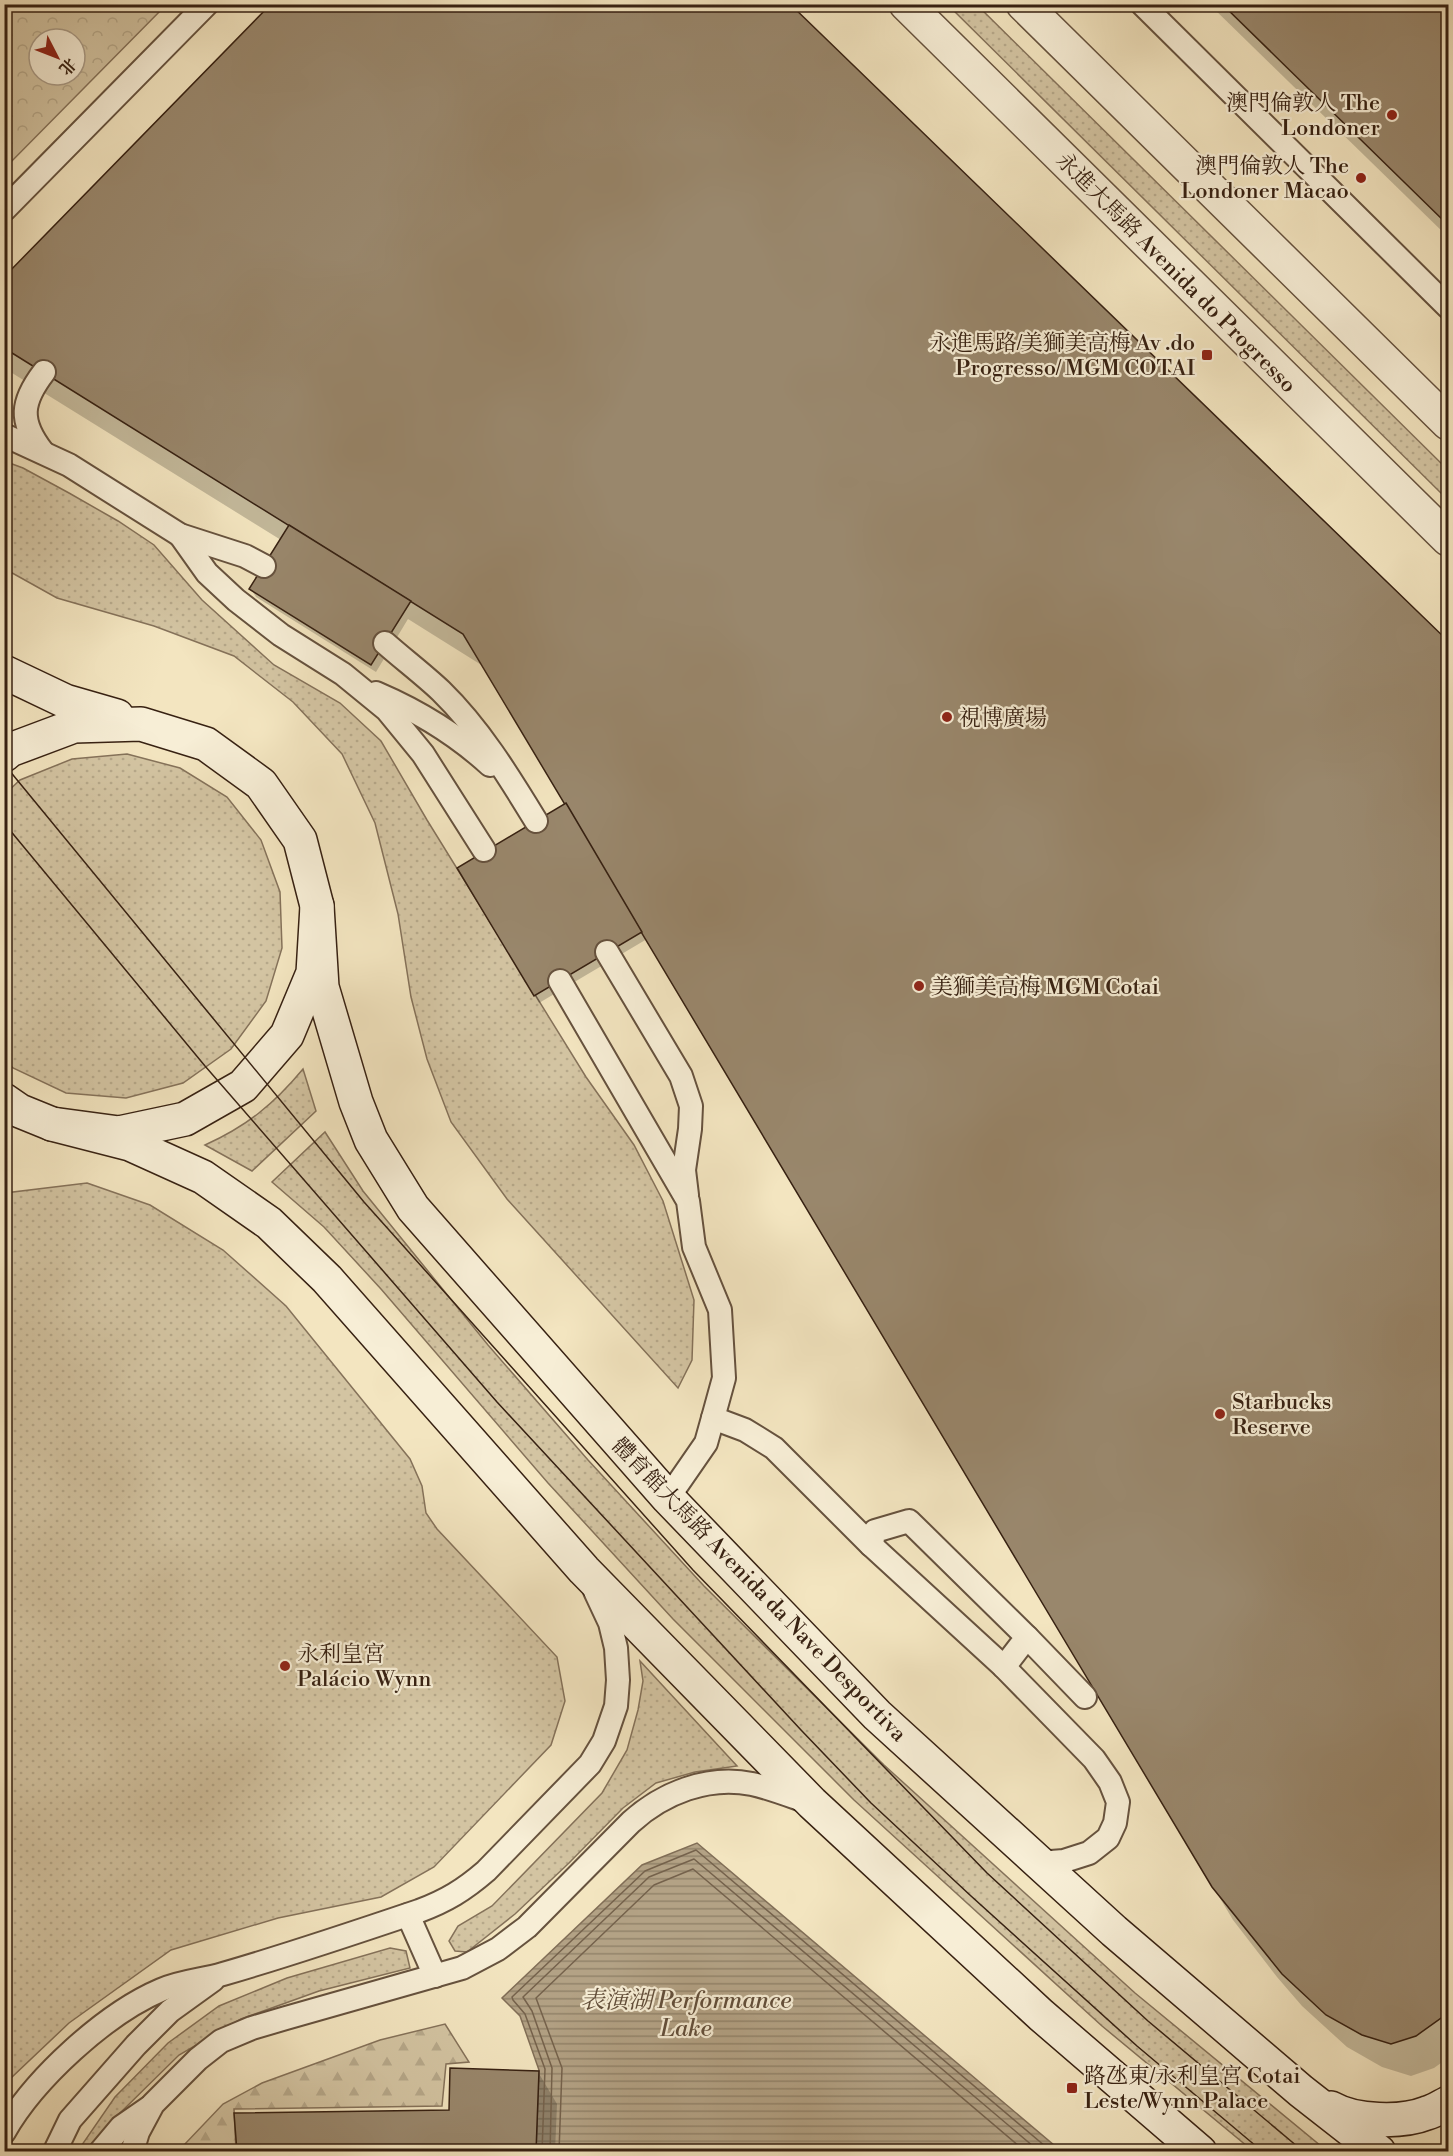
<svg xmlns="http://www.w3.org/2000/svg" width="1453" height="2156" viewBox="0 0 1453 2156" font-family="'Libre Bodoni','Noto Serif SC',serif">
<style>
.grass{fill:url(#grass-dots);stroke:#85725a;stroke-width:1.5}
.forest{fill:url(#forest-firs);stroke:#85725a;stroke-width:1.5}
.park{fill:url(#park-crowns);stroke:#85725a;stroke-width:1.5;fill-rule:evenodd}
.water{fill:url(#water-rules);stroke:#816e57;stroke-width:1.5}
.shadow{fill:#0003}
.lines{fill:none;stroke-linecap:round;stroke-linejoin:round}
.shore{stroke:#75624c;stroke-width:1.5}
.building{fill:#99876c;stroke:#372112;stroke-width:1.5}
.lane-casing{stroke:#66523e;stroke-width:26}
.street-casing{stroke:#66523e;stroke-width:36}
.secondary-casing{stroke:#372112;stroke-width:36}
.lane{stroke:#f7eed6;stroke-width:22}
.street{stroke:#f7eed6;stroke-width:33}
.secondary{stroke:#f7eed6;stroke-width:33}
.tram{stroke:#372112;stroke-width:1.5}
.poi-dot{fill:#8f2418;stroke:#f7eed6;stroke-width:2}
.labels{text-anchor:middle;stroke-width:4.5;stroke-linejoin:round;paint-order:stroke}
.poi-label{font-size:22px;fill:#372112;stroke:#f7eed6;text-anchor:start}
.street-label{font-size:22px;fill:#372112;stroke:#f7eed6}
.water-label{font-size:24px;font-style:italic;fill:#624e3a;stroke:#f7eed6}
</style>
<defs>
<pattern id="grass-dots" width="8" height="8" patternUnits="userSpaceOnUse" patternTransform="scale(1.5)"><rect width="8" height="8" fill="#d3c4a2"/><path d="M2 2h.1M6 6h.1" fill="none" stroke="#b6a88a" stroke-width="1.8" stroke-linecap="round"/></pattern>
<pattern id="forest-firs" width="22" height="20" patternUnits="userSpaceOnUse" patternTransform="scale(1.5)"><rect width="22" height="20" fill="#d3c4a2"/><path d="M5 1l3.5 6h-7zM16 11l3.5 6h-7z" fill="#b6a88a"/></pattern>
<pattern id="park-crowns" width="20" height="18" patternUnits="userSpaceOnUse" patternTransform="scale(1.5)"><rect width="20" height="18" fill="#d3c4a2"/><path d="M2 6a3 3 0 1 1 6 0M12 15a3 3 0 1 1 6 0" fill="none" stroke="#b6a88a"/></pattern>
<pattern id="water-rules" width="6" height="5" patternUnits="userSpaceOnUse" patternTransform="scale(1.5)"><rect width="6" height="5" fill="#b3a285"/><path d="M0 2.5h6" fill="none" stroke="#92846b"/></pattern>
</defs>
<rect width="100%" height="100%" fill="#f3e5c0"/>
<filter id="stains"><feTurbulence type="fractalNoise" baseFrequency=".00333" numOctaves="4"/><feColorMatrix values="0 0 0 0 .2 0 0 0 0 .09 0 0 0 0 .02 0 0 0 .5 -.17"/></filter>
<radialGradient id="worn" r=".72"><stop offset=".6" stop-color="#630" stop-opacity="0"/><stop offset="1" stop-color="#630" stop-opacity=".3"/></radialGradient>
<g class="grass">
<path d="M948 5H977L1448 470V500Z"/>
<path d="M4 461 23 468 69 493 118 521 154 545 202 600 274 665 340 703 381 741 427 820 586 1077 634 1145 663 1201 694 1300 692 1360 678 1388 507 1199 451 1122 427 1059 411 997 398 914 375 823 342 754 293 702 234 656 154 626 57 598 5 569Z"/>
<path d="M127 754 180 768 227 797 261 840 280 892 282 948 266 1001 231 1049 183 1083 126 1098 66 1093 13 1068 5 1060V794L20 780 72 759Z"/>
<path d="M303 1069 316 1111 252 1171 205 1145C247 1126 274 1104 303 1069Z"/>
<path d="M325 1132 363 1191 488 1345 588 1460 704 1586 884 1765 1135 1993 1327 2151H1253L1102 2026 854 1800 673 1619 548 1483 381 1289 324 1227 272 1182Z"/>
<path d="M87 1183 150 1205 223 1250 286 1306 410 1459 422 1486 426 1513 437 1529 557 1657 565 1701 551 1745 434 1867 381 1897 278 1918 171 1950 69 2023 10 2079 5 2090V1193Z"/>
<path d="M640 1661 737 1766 695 1772 656 1783 623 1808 569 1863 515 1914 467 1952 455 1951 449 1941 458 1926 492 1906 602 1793 627 1750 638 1710 643 1681Z"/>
<path d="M390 1948 406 1951 410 1968 319 1991 241 2019 179 2055 115 2118 89 2151 77 2152 115 2097 168 2043 219 2006 287 1978Z"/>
</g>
<path class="forest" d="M445 2024 469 2062 446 2064 442 2106 234 2109 236 2151 182 2152 183 2146 223 2104 262 2083 380 2040Z"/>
<path class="park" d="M5 4 166 5 5 168 4 5ZM39 39H75V75H39Z"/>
<path class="water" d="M697 1843 1061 2151H536L539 2070 520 2016 502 1998 642 1865Z"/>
<g class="shadow">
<path d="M788 4 1448 642V2058L1434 2068 1411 2076 1382 2067 1347 2047 1302 2006 1277 1977 1233 1920 647 939 539 1003 459 869 566 805 483 666 408 619 376 672 256 597 251 589 281 540 4 368V279Z"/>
<path d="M1209 4H1448V237Z"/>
<path d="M538 2072 557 2104 555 2152H238L451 2111Z"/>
</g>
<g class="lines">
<g class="shore">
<path d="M542 2152 545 2069 525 2014 513 2000 512 1997 645 1871 696 1850 1052 2152"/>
<path d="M550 2152 552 2068 532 2011 523 1997 649 1877 694 1859 1040 2152"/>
<path d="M559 2152 562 2068 536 1998 654 1885 693 1869 1026 2152"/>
</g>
</g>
<g class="building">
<path d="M271 4H790L1448 641V2013L1416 2036 1391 2044 1362 2035 1326 2015 1282 1974 1212 1887 463 634 4 348V277Z"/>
<path d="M1222 4H1448V225Z"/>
<path d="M289 525 411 601 371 665 249 589Z"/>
<path d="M566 803 642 932 534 996 457 868Z"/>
<path d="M450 2068 539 2071 536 2152H237L234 2113 449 2110Z"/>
</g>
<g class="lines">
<g class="lane-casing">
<g id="lane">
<path d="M1142 4 1448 307"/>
<path d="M4 210 207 4"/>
<path d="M4 435 69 465 180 535 245 556 264 566"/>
<path d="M42 451C19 421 21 402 44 372"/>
<path d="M180 535 207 573 236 600 281 635 343 674 387 710 423 754 484 850"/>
<path d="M385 643C403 659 423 674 441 691 479 728 508 775 536 821"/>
<path d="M376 693C418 711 456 734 490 765"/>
<path d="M607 952 681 1076 691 1106 690 1129 684 1170 687 1195"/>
<path d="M560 981 688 1201 694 1247 720 1310 724 1378 713 1418 706 1443 668 1498"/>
<path d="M713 1418 745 1430 774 1448 871 1545 1004 1667 1094 1759 1110 1782 1118 1802 1115 1823 1108 1838 1089 1853 1064 1861 1038 1863"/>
<path d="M871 1545 875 1531 909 1521 1027 1637 1004 1667"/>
<path d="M1027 1637 1085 1697"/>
<path d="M408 1915 435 1976"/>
<path d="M4 2132C34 2079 105 2014 161 1990 181 1981 203 1980 223 1974 289 1955 354 1933 419 1911 446 1901 464 1890 486 1871L590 1764 604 1741 616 1706 618 1680 616 1648 610 1623 595 1591"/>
<path d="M55 2151 70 2120 136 2045 170 2011 213 1980"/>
<path d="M100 2152 121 2127 150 2107"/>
<path d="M132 2152 138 2132 153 2104 198 2059 221 2041 252 2028 286 2018 462 1968 498 1949 527 1927 631 1822C663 1793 708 1775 752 1784 770 1788 788 1795 805 1801"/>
</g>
</g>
<g class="street-casing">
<g id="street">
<path d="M906 4 1448 539"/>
<path d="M1023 4 1448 423"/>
</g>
</g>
<g class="secondary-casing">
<g id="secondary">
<path d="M4 672 65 701 117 716"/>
<path d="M4 755 10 750 74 726 141 724 206 744 261 784 300 840 317 906 313 973 287 1035 243 1086 185 1119 119 1133 52 1124 20 1111 4 1100"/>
<path d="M317 906 322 987 356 1102 371 1140 413 1208 668 1498 877 1715 1114 1931 1301 2091 1379 2152"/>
<path d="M52 1124 130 1144 203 1177 269 1223 327 1279 584 1570 812 1803 1041 2015 1200 2152"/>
<path d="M1331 2108C1355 2122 1402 2123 1427 2113 1435 2111 1442 2106 1448 2103"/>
</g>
</g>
<use href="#lane" class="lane"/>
<use href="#street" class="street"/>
<use href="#secondary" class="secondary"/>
<g class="tram">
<path d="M4 764 364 1202 693 1570 987 1873 1148 2021 1304 2152"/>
<path d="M4 823 205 1066 497 1402 801 1730 871 1803 971 1896 1137 2046 1263 2152"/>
</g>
</g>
<g class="poi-dot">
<circle cx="1392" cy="115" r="6"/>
<circle cx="1361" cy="178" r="6"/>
<rect x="1201" y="349" width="12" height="12" rx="3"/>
<circle cx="947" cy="717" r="6"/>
<circle cx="919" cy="986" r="6"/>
<circle cx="1220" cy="1414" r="6"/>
<circle cx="285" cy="1666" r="6"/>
<rect x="1066" y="2082" width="12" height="12" rx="3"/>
</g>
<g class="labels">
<g class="poi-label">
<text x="1380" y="110" text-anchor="end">澳門倫敦人 The<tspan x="1380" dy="25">Londoner</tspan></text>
<text x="1349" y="173" text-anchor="end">澳門倫敦人 The<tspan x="1349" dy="25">Londoner Macao</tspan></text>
<text x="1195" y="350" text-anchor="end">永進馬路/美獅美高梅 Av .do<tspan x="1195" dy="25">Progresso/ MGM COTAI</tspan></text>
<text x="959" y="725">視博廣場</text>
<text x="931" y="994">美獅美高梅 MGM Cotai</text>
<text x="1232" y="1409">Starbucks<tspan x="1232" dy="25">Reserve</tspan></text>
<text x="297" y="1661">永利皇宮<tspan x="297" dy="25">Palácio Wynn</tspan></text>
<text x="1084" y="2083">路氹東/永利皇宮 Cotai<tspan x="1084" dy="25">Leste/Wynn Palace</tspan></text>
</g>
<g class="street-label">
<text transform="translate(1177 272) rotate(45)" y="8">永進大馬路 Avenida do Progresso</text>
<text transform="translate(760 1589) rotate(46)" y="8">體育館大馬路 Avenida da Nave Desportiva</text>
</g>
<g class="water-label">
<text x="686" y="2008">表演湖 Performance<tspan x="686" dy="28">Lake</tspan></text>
</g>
</g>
<rect width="1453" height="2156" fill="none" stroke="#f3e5c0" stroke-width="24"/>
<rect x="6" y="6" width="1441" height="2144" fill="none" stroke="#372112" stroke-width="3"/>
<rect x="12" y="12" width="1429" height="2132" fill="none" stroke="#372112" stroke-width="1.5"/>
<g transform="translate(57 57) rotate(132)"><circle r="28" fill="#f7eed6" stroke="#aa9c88" stroke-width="1.5"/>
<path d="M0-4.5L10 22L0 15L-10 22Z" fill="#8f2418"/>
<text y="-9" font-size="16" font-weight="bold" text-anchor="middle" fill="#372112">北</text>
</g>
<rect width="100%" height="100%" filter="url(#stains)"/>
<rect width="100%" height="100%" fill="url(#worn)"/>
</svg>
